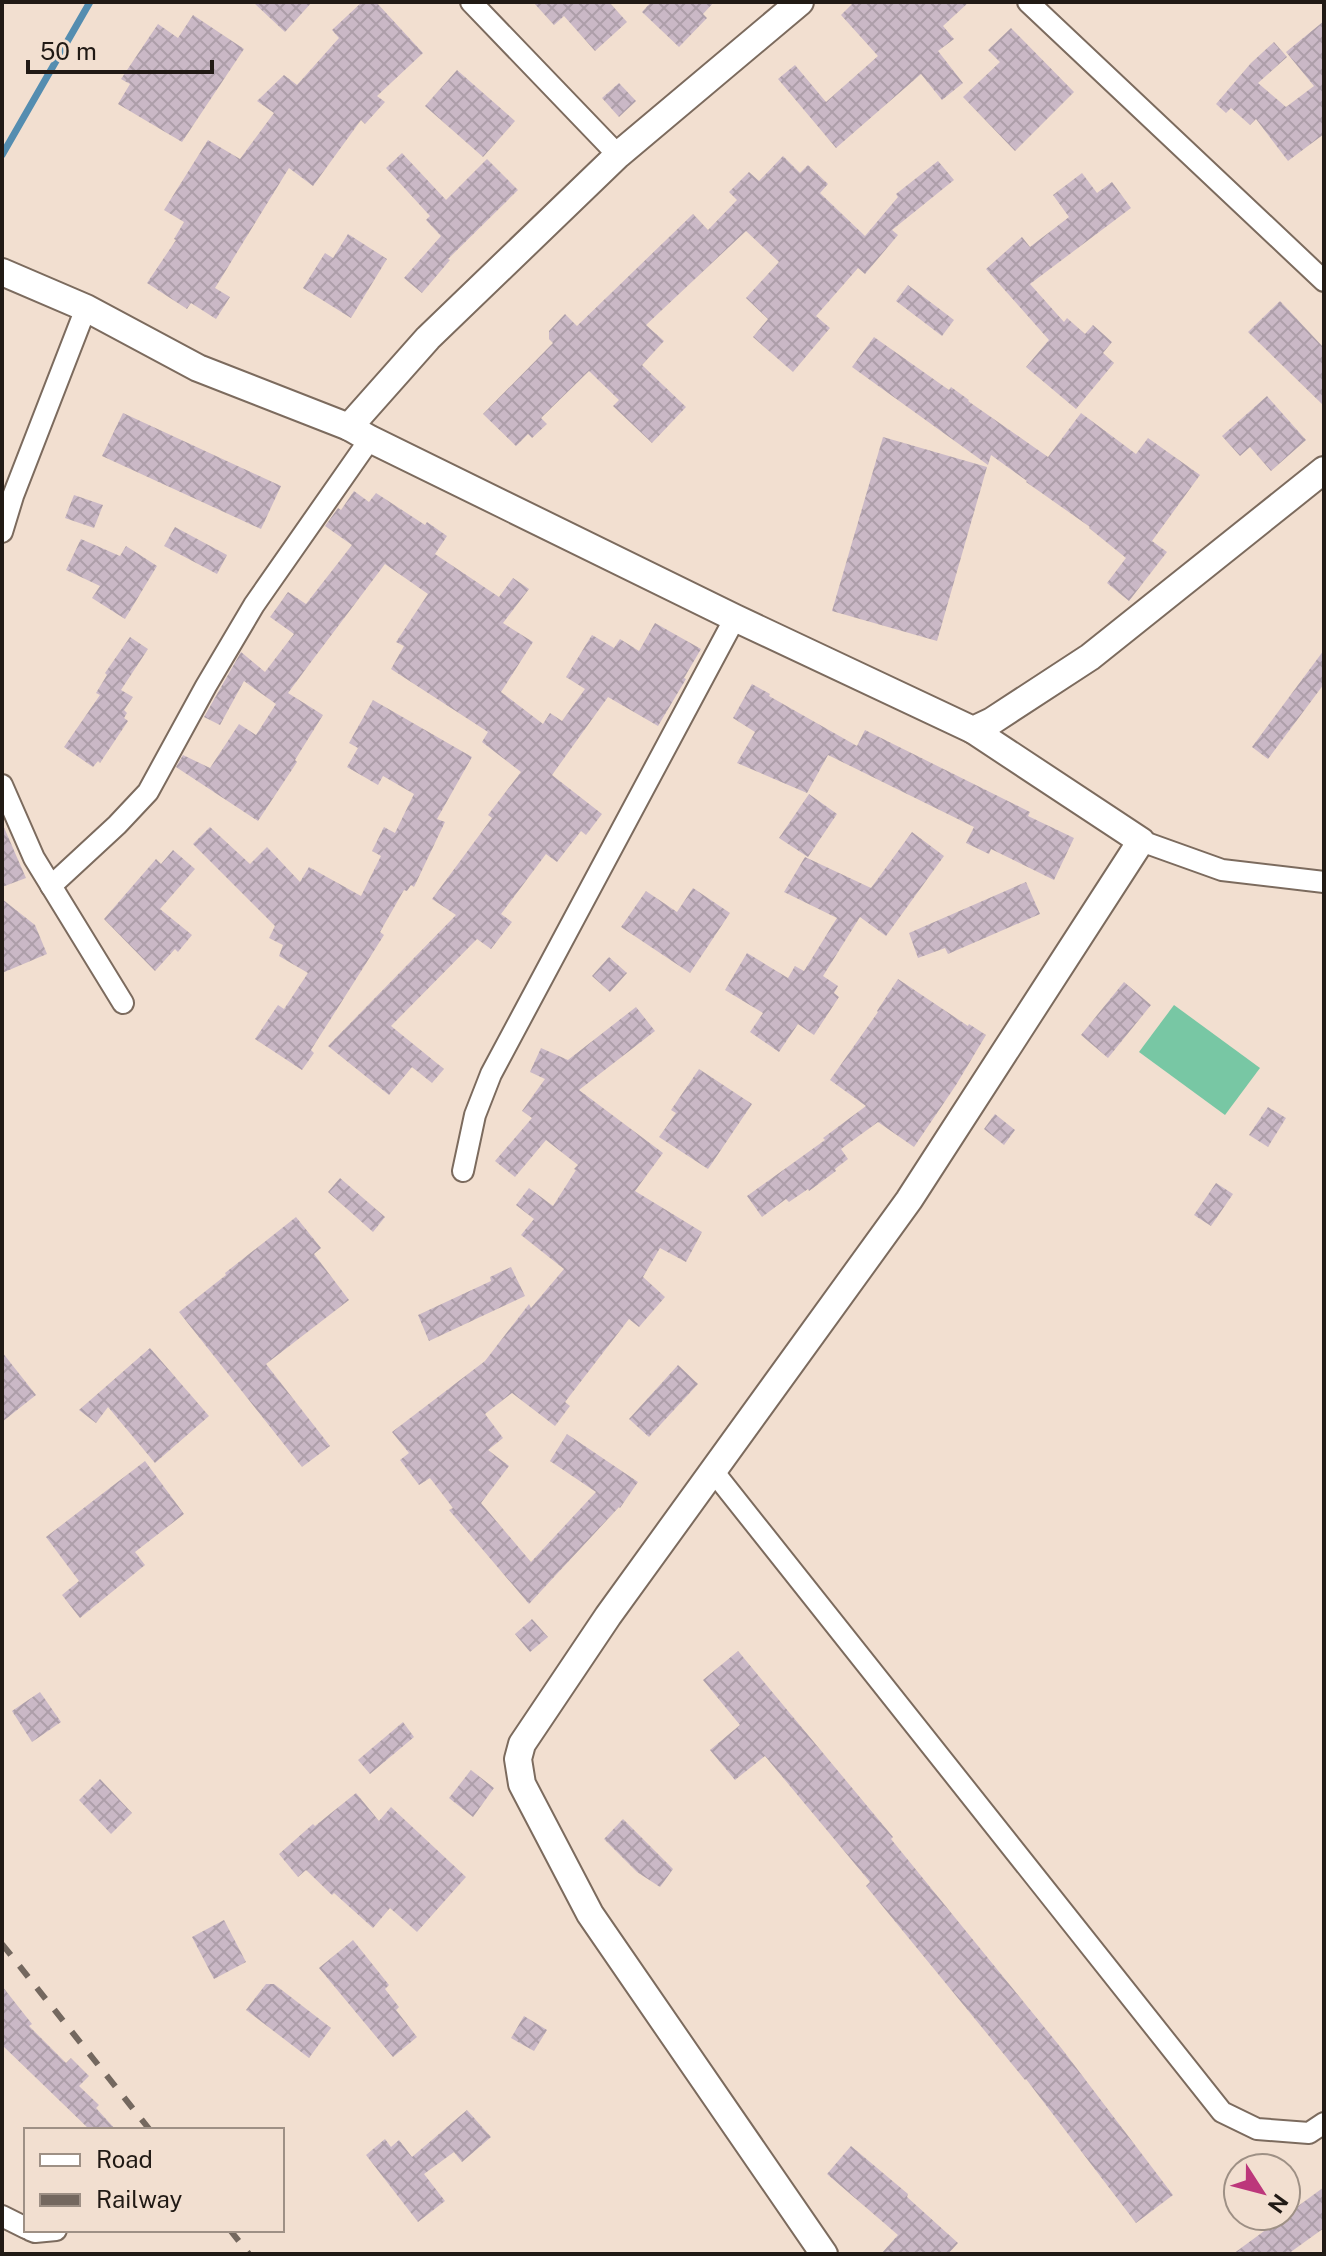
<svg xmlns="http://www.w3.org/2000/svg" width="1326" height="2256" viewBox="0 0 1326 2256" font-family="'Public Sans',sans-serif">
<style>
.pitch{fill:#78c7a4}
.lines{fill:none;stroke-linecap:round;stroke-linejoin:round}
.stream{stroke:#548db0;stroke-width:7}
.building{fill:url(#building-cross-hatch)}
.minor-casing{stroke:#7c6b5e;stroke-width:24}
.tertiary-casing{stroke:#7c6b5e;stroke-width:30}
.minor{stroke:#fff;stroke-width:20}
.tertiary{stroke:#fff;stroke-width:26}
.rail{stroke:#74685f;stroke-width:6;stroke-dasharray:14 14;stroke-linecap:butt}
</style>
<defs>
<pattern id="building-cross-hatch" width="8" height="8" patternUnits="userSpaceOnUse" patternTransform="scale(2)"><rect width="8" height="8" fill="#cab8c6"/><path d="M0 0l8 8M0 8l8-8" fill="none" stroke="#ad9ea9"/></pattern>
</defs>
<rect width="100%" height="100%" fill="#f2dfd0"/>
<path class="pitch" d="M1174 1005 1260 1068 1225 1115 1139 1052Z"/>
<g class="lines">
<path class="stream" d="M2 155 90 2"/>
</g>
<g class="building">
<path d="M253 2H312L285 32Z"/>
<path d="M362 2H376L423 53 377 96 385 102 365 124 361 120 313 186 289 168 215 288 230 297 216 319 191 303 187 309 147 283 176 240 174 239 184 222 164 210 208 140 240 159 274 113 257 101 284 75 297 85 339 38 332 30Z"/>
<path d="M533 2H609L627 22 595 51 564 16 554 25Z"/>
<path d="M651 2H714L703 14 707 18 679 47 642 12Z"/>
<path d="M854 2H969L943 26 954 39 938 51 963 83 942 100 921 74 836 148 778 79 795 65 826 102 878 56 841 15Z"/>
<path d="M193 15 244 49 182 142 118 104 130 84 121 79 158 24 178 38Z"/>
<path d="M1324 21V134L1288 161 1256 119 1250 125 1231 108 1226 113 1216 104 1251 63 1274 42 1287 57 1258 83 1286 107 1314 86 1286 52Z"/>
<path d="M1011 28 1074 92 1015 151 963 97 1000 62 988 50Z"/>
<path d="M457 70 515 121 483 157 425 106Z"/>
<path d="M619 83 636 101 619 117 602 98Z"/>
<path d="M402 153 446 200 487 159 518 190 448 259 450 260 422 293 404 278 441 236 426 220 430 216 386 168Z"/>
<path d="M783 156 800 173 808 165 828 184 820 193 865 236 898 197 896 194 938 161 954 180 892 230 898 235 865 274 858 268 816 316 830 328 793 372 753 337 768 319 746 298 779 262 746 231 646 325 664 341 642 365 686 407 652 443 613 406 619 400 589 371 541 418 547 424 532 438 528 434 516 446 483 414 553 343 549 339V331L565 314 577 326 693 214 708 230 737 200 729 192 749 172 759 181Z"/>
<path d="M1082 173 1097 193 1112 182 1131 208 1030 284 1064 322 1067 318 1085 334 1093 325 1112 342 1103 353 1114 363 1076 409 1026 367 1049 340 986 269 1022 237 1030 247 1069 217 1053 195Z"/>
<path d="M348 234 387 259 351 318 303 288 325 253 333 258Z"/>
<path d="M908 285 954 320 942 336 896 301Z"/>
<path d="M1280 301 1324 348V406L1248 332Z"/>
<path d="M874 337 949 390 951 387 969 400 968 401 1048 457 1081 413 1136 454 1148 438 1200 475 1152 541 1167 552 1129 601 1107 583 1126 558 1089 528 1090 527 1026 482 1027 481 991 455 988 465 852 367Z"/>
<path d="M1267 396 1306 440 1271 471 1250 447 1240 456 1222 436Z"/>
<path d="M123 413 281 486 261 529 102 456Z"/>
<path d="M883 437 987 467 937 641 832 611Z"/>
<path d="M354 491 369 502 376 493 425 525 427 522 447 536 435 554 499 597 513 578 529 589 503 623 533 642 501 692 543 724 550 713 562 721 585 689 566 677 592 635 614 648 620 639 639 651 655 623 701 649 684 678 686 679 658 726 608 697 552 775 602 814 586 835 581 831 557 862 546 854 501 914 512 922 491 949 477 939 391 1026 444 1069 432 1083 412 1067 389 1095 328 1046 456 915 432 899 492 818 488 815 521 772 482 742 488 732 391 669 404 646 396 642 428 594 385 564 311 662 288 693 323 715 295 760 297 762 258 821 176 767 183 755 210 768 239 724 256 735 276 704 244 681 220 725 204 717 241 652 265 672 294 634 270 617 288 592 306 604 352 545 325 526 338 508 341 510Z"/>
<path d="M74 495 103 505 94 528 65 518Z"/>
<path d="M175 527 227 555 217 574 164 546Z"/>
<path d="M81 539 120 556 126 546 157 566 125 619 92 598 100 586 66 570Z"/>
<path d="M130 637 148 649 121 690 133 697 124 710 127 713 124 718 128 721 100 763 98 761 93 767 64 747 100 695 96 693 107 675 105 673Z"/>
<path d="M1324 650V684L1268 759 1252 747Z"/>
<path d="M752 684 770 694 769 696 857 746 865 730 1030 812 1028 816 1074 838 1054 880 991 849 989 854 966 843 974 827 828 755 807 793 737 763 755 732 733 718Z"/>
<path d="M373 700 472 757 437 819 445 822 414 887 411 885 407 891 404 890 380 932 384 935 311 1050 314 1053 302 1070 255 1039 278 1005 284 1009 308 973 279 956 283 945 269 938 275 926 193 844 210 827 250 864 267 847 300 882 309 867 361 896 381 856 372 851 384 827 395 833 414 794 383 776 378 785 347 767 358 748 349 743Z"/>
<path d="M809 794 837 814 808 857 779 838Z"/>
<path d="M2 823 26 878 2 887Z"/>
<path d="M912 832 944 856 886 936 860 917 823 976 838 986 834 993 839 997 814 1035 798 1024 779 1052 750 1032 763 1013 725 990 747 953 788 978 795 966 804 971 837 918 784 892 805 857 871 888Z"/>
<path d="M173 850 195 869 160 909 192 935 178 952 175 949 155 971 104 919 156 859 161 864Z"/>
<path d="M1026 882 1040 914 948 954 945 948 918 958 909 933Z"/>
<path d="M693 888 730 913 690 973 621 927 646 891 677 912Z"/>
<path d="M2 899 35 925 47 954 2 973Z"/>
<path d="M609 957 627 973 610 992 592 976Z"/>
<path d="M898 979 968 1026 969 1024 986 1035 956 1085 914 1147 878 1122 841 1149 848 1159 835 1169 836 1171 809 1191 808 1189 789 1202 786 1199 762 1217 747 1196 825 1140 823 1138 866 1106 830 1080 878 1012 877 1011Z"/>
<path d="M1124 982 1151 1005 1108 1058 1081 1035Z"/>
<path d="M636 1007 655 1031 579 1090 663 1153 635 1191 702 1232 686 1262 660 1248 643 1277 665 1297 639 1327 629 1319 565 1402 570 1406 555 1426 512 1393 485 1414 503 1438 488 1450 509 1466 481 1503 531 1562 596 1492 550 1461 567 1434 638 1482 620 1508 619 1507 529 1604 449 1510 453 1508 430 1478 419 1485 400 1460 409 1453 392 1432 485 1361 529 1304 531 1308 564 1269 521 1235 534 1219 516 1205 529 1188 553 1206 576 1170 574 1169 578 1165 546 1140 515 1177 495 1161 532 1118 522 1111 545 1079 530 1072 541 1048 568 1060Z"/>
<path d="M699 1069 752 1104 708 1169 659 1137 676 1113 671 1110Z"/>
<path d="M1268 1107 1286 1118 1268 1147 1249 1135Z"/>
<path d="M995 1114 1015 1130 1004 1145 984 1129Z"/>
<path d="M340 1178 385 1217 373 1232 328 1192Z"/>
<path d="M1216 1183 1233 1194 1211 1226 1194 1215Z"/>
<path d="M296 1217 321 1248 314 1254 349 1300 266 1364 330 1446 302 1467 179 1312 226 1275 225 1273Z"/>
<path d="M511 1267 525 1296 429 1341 418 1315 491 1281 490 1277Z"/>
<path d="M150 1348 209 1416 155 1463 108 1407 96 1423 79 1410Z"/>
<path d="M2 1352 36 1395 2 1422Z"/>
<path d="M678 1365 698 1384 649 1437 629 1419Z"/>
<path d="M145 1461 184 1514 135 1552 145 1565 80 1618 62 1595 79 1581 46 1537Z"/>
<path d="M532 1619 548 1637 530 1652 515 1634Z"/>
<path d="M738 1651 893 1837 891 1839 1062 2049 1173 2195 1136 2223 1026 2079 1025 2080 866 1886 870 1882 765 1756 735 1780 710 1750 740 1725 703 1680Z"/>
<path d="M40 1692 61 1722 32 1742 12 1711Z"/>
<path d="M403 1722 414 1737 370 1774 358 1760Z"/>
<path d="M471 1770 494 1788 473 1817 449 1798Z"/>
<path d="M100 1779 132 1813 111 1834 79 1800Z"/>
<path d="M356 1793 379 1821 391 1807 466 1877 417 1932 390 1908 373 1928 334 1893 332 1895 306 1870 298 1877 279 1854 313 1824 315 1826Z"/>
<path d="M623 1819 673 1869 660 1887 637 1872 604 1839Z"/>
<path d="M224 1920 246 1962 214 1979 192 1937Z"/>
<path d="M353 1940 389 1985 385 1989 399 2007 396 2010 417 2037 393 2057 319 1968Z"/>
<path d="M266 1984H274L331 2028 309 2058 246 2010Z"/>
<path d="M2 1986 32 2024 29 2026 66 2063 71 2058 89 2076 79 2086 99 2105 96 2108 116 2130H90L2 2045Z"/>
<path d="M524 2016 547 2030 534 2051 511 2038Z"/>
<path d="M467 2110 491 2137 462 2162 454 2152 424 2174 445 2201 418 2222 366 2155 385 2139 391 2147 399 2140 412 2157Z"/>
<path d="M851 2146 908 2194 907 2197 958 2243 948 2254H881L898 2235 827 2174Z"/>
<path d="M1324 2187V2228L1288 2254H1233Z"/>
</g>
<g class="lines">
<g class="minor-casing">
<g id="minor">
<path d="M471 2 618 155"/>
<path d="M1028 2 1324 281"/>
<path d="M2 532 13 496 86 308"/>
<path d="M2 785 34 858 123 1003"/>
<path d="M1141 841 1222 870 1324 882"/>
<path d="M51 886 117 825 148 792 206 686 254 605 370 439"/>
<path d="M463 1171 475 1115 491 1074 735 618"/>
<path d="M713 1471 1222 2112 1257 2129 1309 2133 1324 2123"/>
<path d="M2 2216 26 2228"/>
<path d="M30 2230 35 2232 56 2230"/>
</g>
</g>
<g class="tertiary-casing">
<g id="tertiary">
<path d="M2 272 86 308 198 368 349 427 370 439 735 618 973 730 992 721 1090 657 1324 470"/>
<path d="M349 427 428 338 618 155 800 2"/>
<path d="M824 2254 590 1914 522 1784 518 1759 522 1744 608 1616 909 1200 1141 841 973 730"/>
</g>
</g>
<use href="#minor" class="minor"/>
<use href="#tertiary" class="tertiary"/>
<g class="rail">
<path d="M2 1944 150 2130"/>
<path d="M230 2230 249 2254"/>
</g>
</g>
<rect width="1326" height="2256" fill="none" stroke="#211a15" stroke-width="8"/>
<rect x="24" y="2128" width="260" height="104" fill="#f2dfd0" stroke="#9e9085" stroke-width="2"/>
<rect x="40" y="2154" width="40" height="12" fill="#ffffff" stroke="#9e9085" stroke-width="2"/>
<text x="96" y="2168" font-size="24" fill="#211a15">Road</text>
<rect x="40" y="2194" width="40" height="12" fill="#74685f" stroke="#9e9085" stroke-width="2"/>
<text x="96" y="2208" font-size="24" fill="#211a15">Railway</text>
<g transform="translate(1262 2192) rotate(126)"><circle r="38" fill="#f2dfd0" stroke="#9e9085" stroke-width="2"/>
<path d="M0-6L14 30L0 20L-14 30Z" fill="#bc377b"/>
<text y="-12" font-size="22" font-weight="bold" text-anchor="middle" fill="#211a15">N</text>
</g>
<path d="M28 60v12h184v-12" fill="none" stroke="#211a15" stroke-width="4"/>
<text x="40" y="60" font-size="24" fill="#211a15" stroke="#f2dfd0" stroke-width="6" paint-order="stroke">50 m</text>
</svg>
